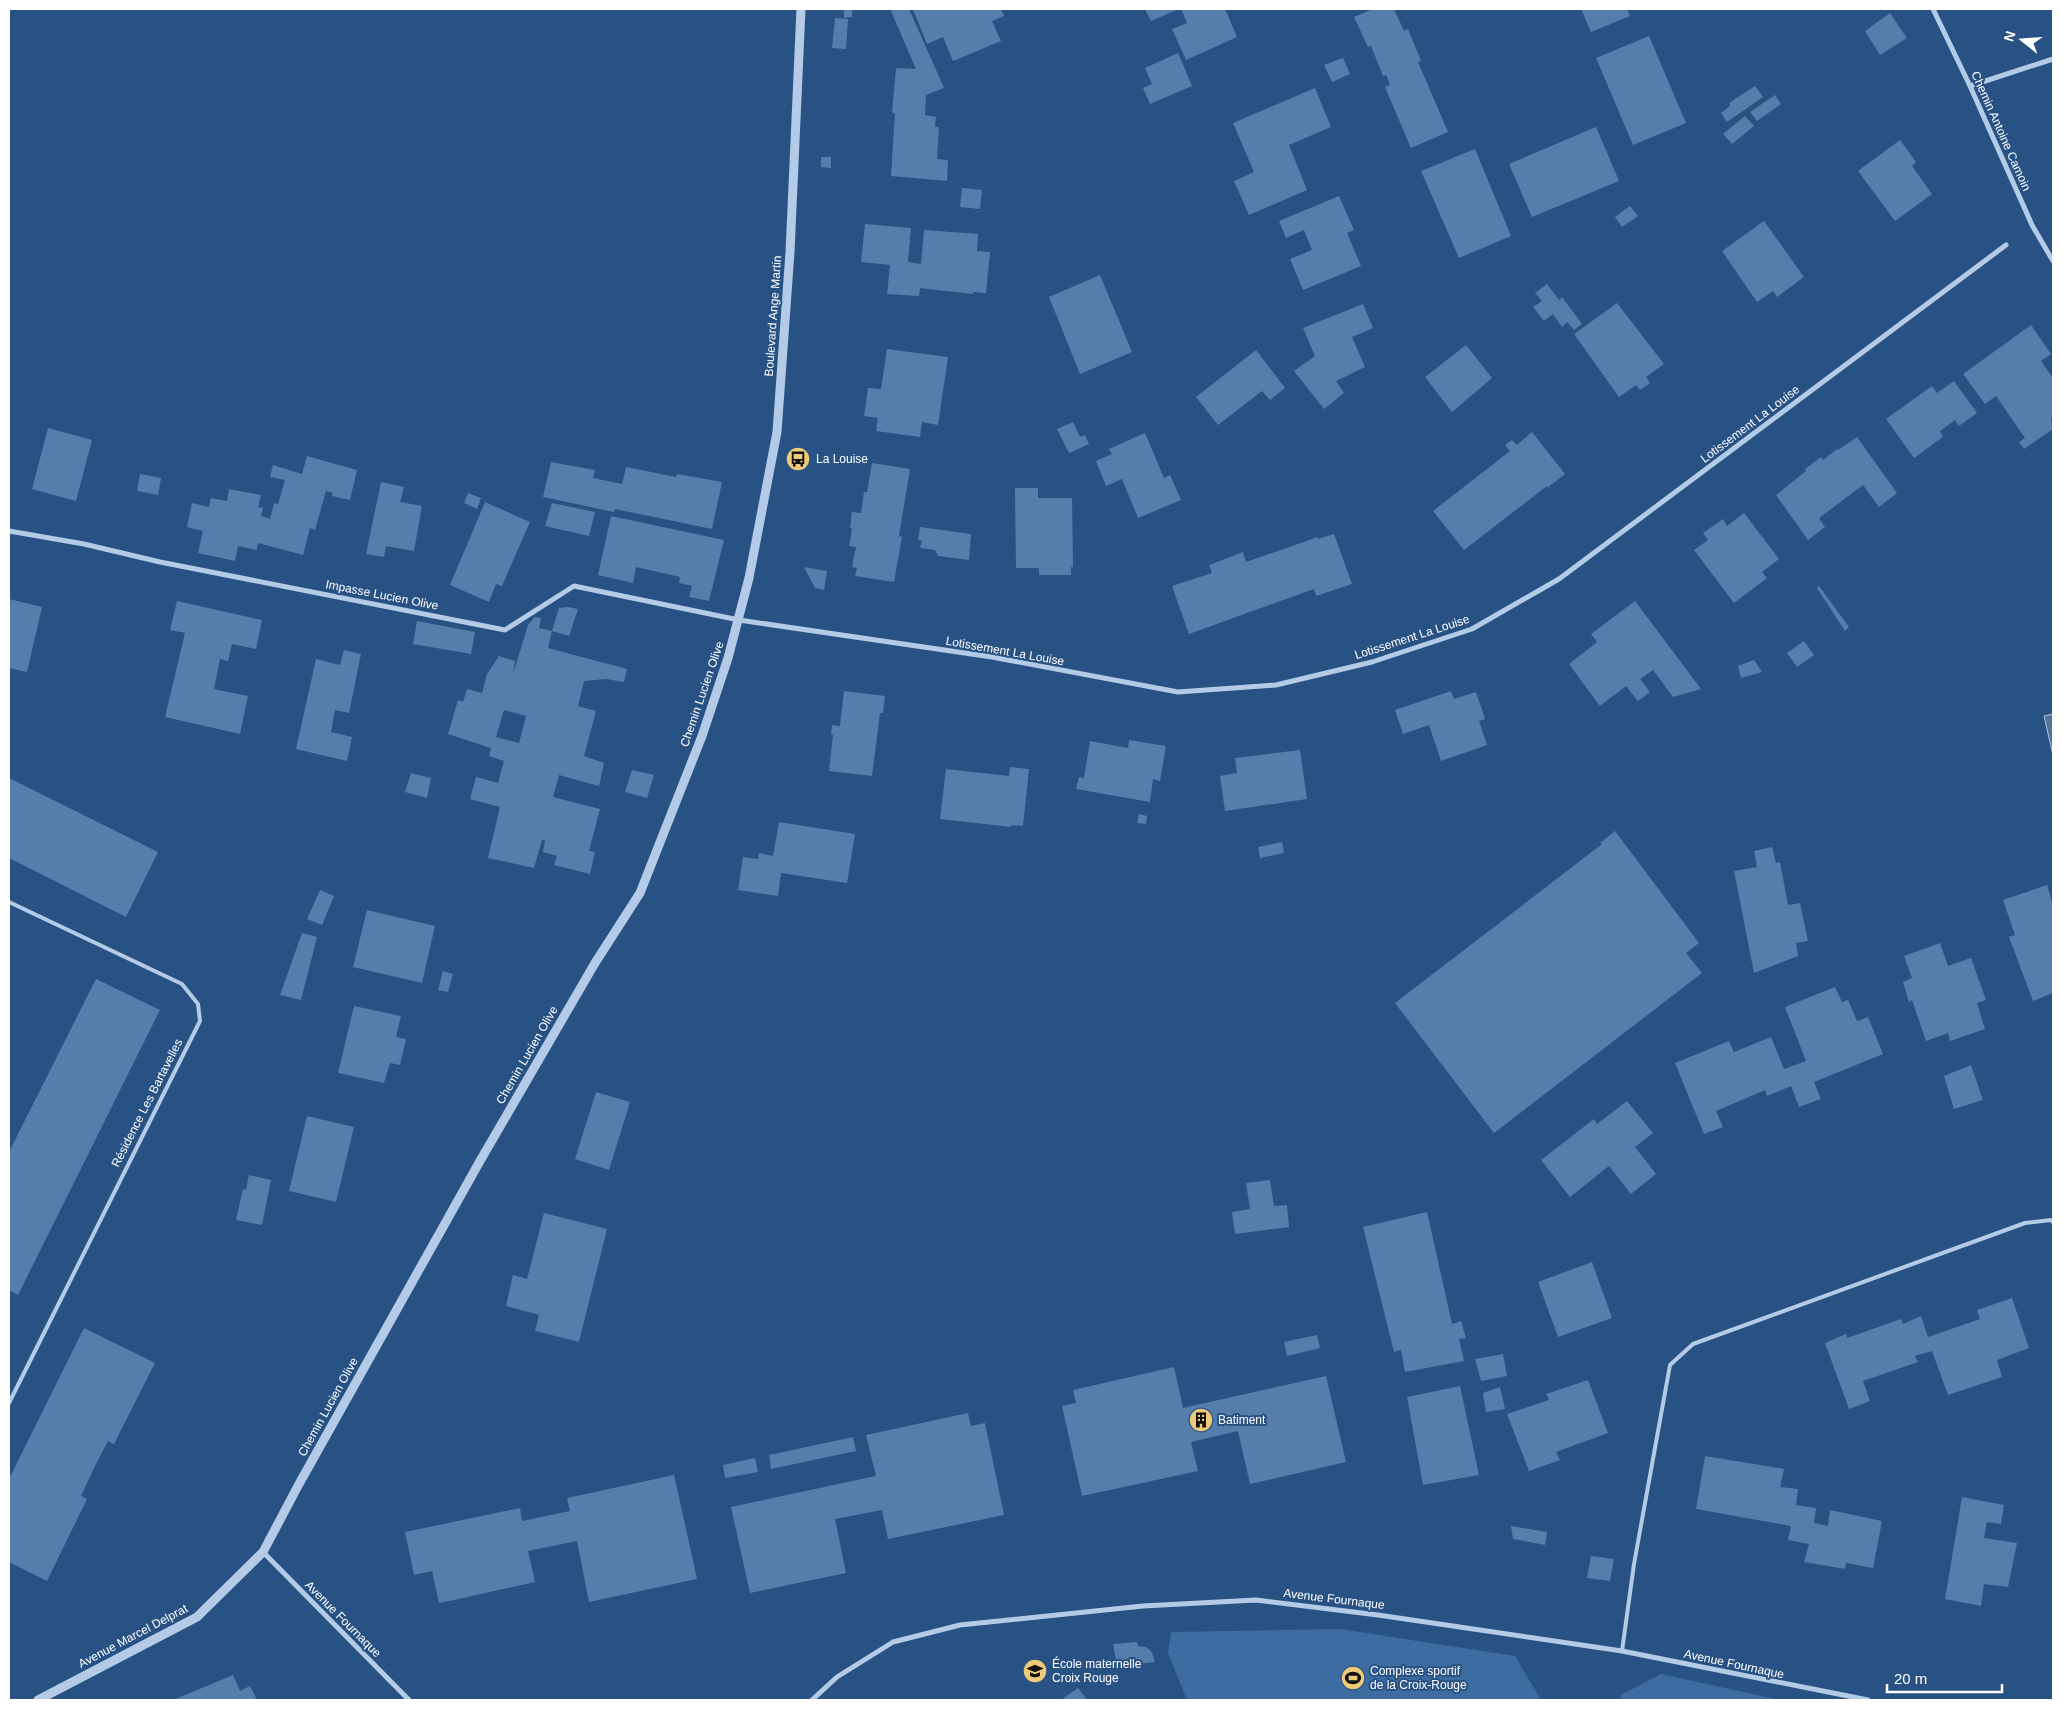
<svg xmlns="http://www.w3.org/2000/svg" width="2062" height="1709" viewBox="0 0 2062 1709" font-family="Arial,sans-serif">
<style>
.green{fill:#3d6ca0}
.water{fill:#567396;stroke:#a7c6e7}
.building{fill:#557ead;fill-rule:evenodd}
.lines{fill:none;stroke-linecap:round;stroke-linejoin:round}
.service{stroke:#b3cbe7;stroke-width:4}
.minor{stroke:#b3cbe7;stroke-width:5}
.tertiary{stroke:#b3cbe7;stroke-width:9}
.labels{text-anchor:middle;stroke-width:4;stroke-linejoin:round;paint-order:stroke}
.street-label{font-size:12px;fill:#fff;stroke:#285284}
.poi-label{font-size:12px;fill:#fff;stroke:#285284;text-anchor:start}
</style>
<rect width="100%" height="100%" fill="#285284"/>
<g class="green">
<path d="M1340 1629 1515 1656 1541 1700H1187L1168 1653 1171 1632Z"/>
<path d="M1661 1674 1780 1700H1621V1695Z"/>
</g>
<path class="water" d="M2053 714V755L2044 716Z"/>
<g class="building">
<path d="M844 9H852V17L844 18Z"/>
<path d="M895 9H909L944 88 926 95 925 115 936 117 935 127H939L937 159 948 160 947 181 891 176 895 113H892L896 68 916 69 891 11Z"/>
<path d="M913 9H1001L1004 16 992 21 1001 41 953 61 943 37 927 44Z"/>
<path d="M1145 9H1179L1151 21Z"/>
<path d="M1181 9H1225L1237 37 1186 60 1172 29 1187 23Z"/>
<path d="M1373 9H1394L1404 31 1408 29 1421 61 1418 62 1448 132 1411 148 1385 87 1390 85 1386 75 1383 76 1371 46 1368 47 1354 17Z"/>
<path d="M1581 9H1627L1630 16 1591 32Z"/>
<path d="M1890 13 1907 38 1880 55 1865 31Z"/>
<path d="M835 18 848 19 846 49 832 48Z"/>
<path d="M1649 36 1686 123 1633 145 1596 58Z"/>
<path d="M1178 53 1192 86 1150 104 1143 88 1152 84 1145 68Z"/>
<path d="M1343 58 1350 74 1332 82 1324 65Z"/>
<path d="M1755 86 1763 97 1727 122 1721 113 1730 106 1729 103Z"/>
<path d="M1315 88 1331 127 1289 145 1307 190 1249 215 1234 181 1254 172 1233 123Z"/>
<path d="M1775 95 1781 104 1757 121 1750 112Z"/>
<path d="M1745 116 1754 126 1732 144 1723 134Z"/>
<path d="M1596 127 1619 181 1532 217 1509 164Z"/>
<path d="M1900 140 1916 162 1912 166 1932 194 1895 221 1858 171Z"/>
<path d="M1475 149 1511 236 1459 258 1421 171Z"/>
<path d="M821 157H831V168L821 167Z"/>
<path d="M962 188 982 190 980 209 960 207Z"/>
<path d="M1339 196 1354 230 1347 233 1361 266 1303 290 1290 259 1312 250 1304 230 1286 238 1279 221Z"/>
<path d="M1630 206 1638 216 1622 227 1615 217Z"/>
<path d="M1764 221 1804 277 1777 297 1773 291 1757 302 1722 251Z"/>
<path d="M865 224 911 228 908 262 921 264 924 230 978 234 977 251 990 252 986 293 973 292V294L920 288 919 296 887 294 890 265 861 262Z"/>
<path d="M1100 275 1132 352 1080 374 1049 297Z"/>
<path d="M1547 284 1559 300 1562 297 1582 324 1574 330 1567 322 1562 327 1553 314 1544 321 1533 307 1542 301 1535 293Z"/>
<path d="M1617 303 1664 364 1646 377 1650 383 1640 390 1636 385 1619 397 1574 334Z"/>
<path d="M1363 304 1373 328 1352 337 1365 367 1336 381 1344 393 1324 409 1294 371 1315 356 1303 328Z"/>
<path d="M2031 325 2051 354 2041 361 2053 378V418L2051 419 2053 429 2024 449 2019 442 2025 438 1996 396 1985 404 1963 374Z"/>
<path d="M1466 345 1492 378 1452 412 1425 377Z"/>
<path d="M887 349 948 357 938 425 922 422 920 437 876 431 878 418 864 416 868 388 881 389Z"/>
<path d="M1256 350 1285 388 1270 400 1262 391 1218 425 1196 397Z"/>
<path d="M1954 381 1977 413 1959 426 1955 420 1940 431 1943 437 1914 458 1886 419 1932 386 1937 393Z"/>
<path d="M1073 422 1080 437 1085 435 1089 444 1069 453 1057 429Z"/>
<path d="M48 428 92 440 76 501 32 489Z"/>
<path d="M1532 432 1565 474 1547 488V486L1464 550 1433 511 1510 451 1505 445 1512 440 1517 445Z"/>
<path d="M1145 433 1164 478 1170 475 1181 500 1138 518 1122 479 1106 486 1096 461 1112 454 1109 449Z"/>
<path d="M1857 437 1897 493 1879 507 1863 485 1819 518 1825 527 1808 540 1776 495 1806 471 1805 469 1821 457 1823 460 1837 449 1838 450Z"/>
<path d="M307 456 357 470 350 500 332 496 333 493 326 491 315 530 310 528 303 555 258 543 257 550 238 546 235 561 198 553 203 531 187 527 192 503 209 507 211 498 227 501 229 489 261 495 258 507 263 508 261 516 270 519 274 503 278 504 285 480 270 477 273 465 302 474Z"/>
<path d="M551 462 595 470 593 478 622 484 626 467 676 477 677 474 722 482 712 529 615 509 614 512 543 497Z"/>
<path d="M872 463 910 469 899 536 902 537 894 582 855 576 857 568 852 567 856 547 849 546 852 529 850 528 852 512 861 513 864 492H867Z"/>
<path d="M140 474 161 478 158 495 137 491Z"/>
<path d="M381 482 404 487 400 502 422 506 414 551 386 546 384 557 366 554Z"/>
<path d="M1015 488H1038V498H1072L1073 567H1071V575H1039V568H1016Z"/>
<path d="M468 493 481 498 477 509 464 503Z"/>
<path d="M485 502 530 522 502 586 496 584 489 602 450 585Z"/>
<path d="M552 503 595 512 589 536 545 526Z"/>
<path d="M1744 513 1779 559 1762 572 1767 578 1734 603 1694 550 1708 540 1703 533 1723 519 1727 526Z"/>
<path d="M611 516 724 540 709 601 689 597 692 586 679 583 680 577 636 567 633 583 598 575Z"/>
<path d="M920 527 971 534 969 560 938 556 935 550 920 548 922 541 918 540Z"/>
<path d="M1334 534 1352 584 1316 596 1314 589 1189 634 1172 586 1212 573 1209 565 1243 552 1246 562 1318 537V539Z"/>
<path d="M804 567 827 571 824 590 815 588Z"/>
<path d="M1819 586 1849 627 1845 631 1817 588Z"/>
<path d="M9 599 42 607 27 672 9 668Z"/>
<path d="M177 601 262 620 256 649 232 644 228 661 220 659 214 689 248 696 240 734 165 717 185 633 170 630Z"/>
<path d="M1635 601 1701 689 1673 697 1653 670 1640 679 1650 692 1638 701 1626 686 1600 706 1569 664 1597 642 1591 634Z"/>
<path d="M568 607 578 609 569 636 552 631 559 608Z"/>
<path d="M535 617 541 618 539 628 552 631 548 648 627 669 624 682 606 679 584 681 578 706 596 711 584 756 604 763 599 786 559 775 553 797 600 809 589 851 595 852 590 874 554 865 557 856 543 852 545 840H542L534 868 488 858 500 807 470 799 476 777 498 783 504 761 489 756 491 748 448 734 458 700 463 702 467 689 482 693 487 674 499 656 515 661 513 674 528 625ZM504 710 526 716 519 743 496 737Z"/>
<path d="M417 621 475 632 471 654 413 644Z"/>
<path d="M1804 641 1814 655 1797 667 1787 653Z"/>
<path d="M344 650 361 654 349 713 335 710 331 732 352 737 347 761 296 749 316 659 340 665Z"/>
<path d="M1754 660 1762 672 1741 678 1738 666Z"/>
<path d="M844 691 885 696 883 713H880L872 776 829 771 833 735 831 734 832 725 840 726Z"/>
<path d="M1451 691 1454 699 1476 692 1485 719 1479 721 1487 745 1441 761 1429 725 1403 734 1395 710Z"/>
<path d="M1129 740 1166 746 1160 781 1153 779 1150 802 1076 789 1079 777 1084 778 1090 741 1128 748Z"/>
<path d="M1300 750 1307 799 1225 811 1220 776 1237 773 1235 758Z"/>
<path d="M1010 767 1029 769 1023 826 1011 825V827L940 819 946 769 1009 776Z"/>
<path d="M632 770 654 775 647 798 625 792Z"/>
<path d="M411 773 431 778 427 798 405 792Z"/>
<path d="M9 778 158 852 126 917 9 858Z"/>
<path d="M1139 814 1147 816 1146 824 1137 823Z"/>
<path d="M779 822 855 834 847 883 781 873 778 896 738 890 743 857 758 859 759 853 773 856Z"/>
<path d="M1615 831 1699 943 1686 953 1702 973 1494 1133 1395 1003 1602 844 1600 843Z"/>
<path d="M1282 842 1284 853 1260 858 1258 847Z"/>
<path d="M1772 847 1776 863 1780 862 1788 905 1800 903 1808 941 1796 943 1798 956 1754 973 1734 871 1757 867 1754 851Z"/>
<path d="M2047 885 2053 905V993L2033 1001 2009 937 2015 935 2003 900Z"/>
<path d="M320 890 334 896 322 925 307 919Z"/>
<path d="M367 910 435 926 422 983 353 967Z"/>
<path d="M302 933 317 937 301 1000 280 995Z"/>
<path d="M1940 943 1948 966 1971 958 1986 1000 1977 1003 1985 1029 1950 1041 1948 1033 1926 1041 1912 1000 1909 1002 1903 982 1912 978 1904 956Z"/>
<path d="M443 971 453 974 448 992 438 990Z"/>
<path d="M96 979 160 1010 18 1295 9 1290V1152Z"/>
<path d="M1835 987 1842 1002 1848 1000 1857 1021 1868 1017 1883 1054 1814 1082 1821 1099 1799 1107 1791 1086 1767 1096 1765 1090 1716 1111 1723 1127 1704 1134 1675 1063 1729 1041 1734 1052 1771 1037 1784 1069 1806 1061 1785 1007Z"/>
<path d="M354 1006 401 1016 396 1037 406 1039 400 1065 390 1063 384 1083 338 1073Z"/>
<path d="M1971 1065 1983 1100 1954 1109 1944 1076Z"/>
<path d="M596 1092 630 1102 609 1170 575 1159Z"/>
<path d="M1627 1101 1653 1133 1635 1147 1656 1174 1631 1194 1609 1166 1570 1197 1541 1160 1594 1119 1597 1124Z"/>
<path d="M307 1116 354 1127 336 1202 289 1191Z"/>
<path d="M249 1175 271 1180 262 1225 236 1220 243 1189 246 1190Z"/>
<path d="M1270 1180 1274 1206 1287 1205 1289 1227 1235 1234 1232 1212 1250 1209 1246 1183Z"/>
<path d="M1427 1212 1452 1324 1461 1321 1466 1338 1459 1339 1464 1361 1405 1372 1401 1350 1394 1352 1363 1227Z"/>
<path d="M544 1213 607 1229 579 1342 535 1331 539 1315 506 1306 513 1275 527 1279Z"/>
<path d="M1592 1262 1612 1318 1558 1337 1538 1282Z"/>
<path d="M2012 1298 2029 1348 1997 1360 2002 1377 1948 1395 1932 1351 1915 1356 1918 1362 1863 1381 1870 1401 1849 1409 1825 1343 1846 1334 1847 1338 1901 1319 1903 1324 1921 1316 1928 1337 1980 1319 1977 1310Z"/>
<path d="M84 1328 155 1363 114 1444 108 1441 94 1468 81 1496 87 1499 47 1581 9 1562V1479Z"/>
<path d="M1317 1335 1320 1348 1287 1356 1284 1342Z"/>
<path d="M1503 1354 1507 1376 1481 1381 1475 1359Z"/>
<path d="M1174 1367 1183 1408 1326 1376 1346 1462 1250 1484 1238 1431 1191 1442 1198 1471 1082 1496 1062 1406 1076 1403 1073 1390Z"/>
<path d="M1588 1380 1608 1433 1556 1452 1560 1460 1529 1471 1507 1414 1549 1400 1546 1394Z"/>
<path d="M1460 1386 1479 1475 1423 1485 1407 1397Z"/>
<path d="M1500 1387 1505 1409 1486 1412 1483 1393Z"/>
<path d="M968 1413 971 1426 985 1423 1004 1515 888 1539 882 1510 835 1519 846 1573 750 1593 731 1507 876 1476 866 1435Z"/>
<path d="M853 1437 856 1451 771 1469 769 1455Z"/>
<path d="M1705 1456 1784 1469 1780 1487 1798 1489 1796 1505 1816 1508 1814 1523 1828 1526 1830 1510 1882 1521 1873 1568 1846 1563 1845 1569 1804 1562 1809 1544 1788 1540 1791 1526 1696 1509Z"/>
<path d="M755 1458 758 1472 725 1478 723 1465Z"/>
<path d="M674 1475 697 1579 589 1602 577 1541 528 1551 535 1582 454 1600 439 1603 432 1571 414 1575 405 1532 520 1508 522 1521 570 1511 567 1498Z"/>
<path d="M1962 1497 2004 1505 2001 1524 1987 1522 1984 1538 2017 1543 2008 1587 1984 1584 1981 1606 1945 1599Z"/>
<path d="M1511 1526 1547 1532 1545 1545 1513 1539Z"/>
<path d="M1591 1556 1614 1559 1610 1581 1587 1578Z"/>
<path d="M1137 1642 1138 1646 1146 1647 1152 1652 1155 1662 1117 1666 1113 1644Z"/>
<path d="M233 1675 240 1691 250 1686 257 1700H173Z"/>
<path d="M1078 1688 1087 1700H1061Z"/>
</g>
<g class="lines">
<g class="service">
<path d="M9 902 182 984 198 1004 200 1021 9 1403"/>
<path d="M1622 1651 1634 1564 1670 1365 1693 1344 2025 1223 2051 1220 2053 1222"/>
</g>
<g class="minor">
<path d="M1933 9 1970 86 2032 225 2053 261"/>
<path d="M1970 86 2053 59"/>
<path d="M9 531 84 544 160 562 505 630 574 586 739 620 992 657 1178 692 1276 685 1372 662 1472 629 1559 579 2006 245"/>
<path d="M263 1552 409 1700"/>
<path d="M812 1700 837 1677 893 1642 960 1625 1143 1606 1256 1600 1378 1615 1622 1651 1868 1700"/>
</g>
<path class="tertiary" d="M38 1700 197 1617 263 1552 299 1484 480 1161 595 963 640 893 702 736 728 658 749 578 777 432 790 252 801 9"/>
</g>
<defs>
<g id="bus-disc" transform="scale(1.25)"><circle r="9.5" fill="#eeca79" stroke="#285284"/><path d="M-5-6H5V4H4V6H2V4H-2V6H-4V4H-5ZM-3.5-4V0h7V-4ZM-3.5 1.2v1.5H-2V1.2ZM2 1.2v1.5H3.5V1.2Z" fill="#111"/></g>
<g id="building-disc" transform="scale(1.25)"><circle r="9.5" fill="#eeca79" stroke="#285284"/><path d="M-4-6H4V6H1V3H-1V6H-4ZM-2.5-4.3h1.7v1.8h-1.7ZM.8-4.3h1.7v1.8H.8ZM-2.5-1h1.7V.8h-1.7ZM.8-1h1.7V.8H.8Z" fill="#111"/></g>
<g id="school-disc" transform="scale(1.25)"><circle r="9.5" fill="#eeca79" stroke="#285284"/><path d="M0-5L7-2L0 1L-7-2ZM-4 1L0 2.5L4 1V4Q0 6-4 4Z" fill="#111"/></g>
<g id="stadium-disc" transform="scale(1.25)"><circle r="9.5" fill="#eeca79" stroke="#285284"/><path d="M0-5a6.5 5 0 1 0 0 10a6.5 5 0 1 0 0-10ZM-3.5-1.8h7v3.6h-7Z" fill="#111"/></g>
</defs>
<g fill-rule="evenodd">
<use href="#bus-disc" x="798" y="459"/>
<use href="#building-disc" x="1201" y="1420"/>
<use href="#school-disc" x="1035" y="1671"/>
<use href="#stadium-disc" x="1353" y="1678"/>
</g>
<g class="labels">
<g class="street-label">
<text transform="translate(2001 131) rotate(66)" y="4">Chemin Antoine Camoin</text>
<text transform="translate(773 316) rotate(-86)" y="4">Boulevard Ange Martin</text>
<text transform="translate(1750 424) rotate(-37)" y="4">Lotissement La Louise</text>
<text transform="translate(382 595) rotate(11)" y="4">Impasse Lucien Olive</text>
<text transform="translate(1412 637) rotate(-18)" y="4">Lotissement La Louise</text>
<text transform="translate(1005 651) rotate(10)" y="4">Lotissement La Louise</text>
<text transform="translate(702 694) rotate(-71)" y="4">Chemin Lucien Olive</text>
<text transform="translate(527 1055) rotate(-60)" y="4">Chemin Lucien Olive</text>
<text transform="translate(147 1103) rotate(-63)" y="4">Résidence Les Bartavelles</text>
<text transform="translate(328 1407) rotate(-61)" y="4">Chemin Lucien Olive</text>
<text transform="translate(1334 1599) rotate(7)" y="4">Avenue Fournaque</text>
<text transform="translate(343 1619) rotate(45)" y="4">Avenue Fournaque</text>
<text transform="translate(133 1636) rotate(-28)" y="4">Avenue Marcel Delprat</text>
<text transform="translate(1734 1664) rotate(12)" y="4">Avenue Fournaque</text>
</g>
<g class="poi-label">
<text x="816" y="463">La Louise</text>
<text x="1218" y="1424">Batiment</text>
<text x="1052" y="1668">École maternelle<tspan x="1052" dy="14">Croix Rouge</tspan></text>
<text x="1370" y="1675">Complexe sportif<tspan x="1370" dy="14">de la Croix-Rouge</tspan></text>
</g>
</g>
<rect width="2062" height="1709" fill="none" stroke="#ffffff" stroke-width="20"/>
<g transform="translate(2022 40) rotate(287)" stroke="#285284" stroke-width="4" paint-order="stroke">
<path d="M0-4L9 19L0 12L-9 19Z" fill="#ffffff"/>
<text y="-8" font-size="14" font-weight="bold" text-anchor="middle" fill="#ffffff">N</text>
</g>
<path d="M1887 1684v8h115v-8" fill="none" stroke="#ffffff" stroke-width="2.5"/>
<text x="1894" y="1684" font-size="15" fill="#ffffff" stroke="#285284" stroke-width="4" paint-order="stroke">20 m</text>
</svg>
